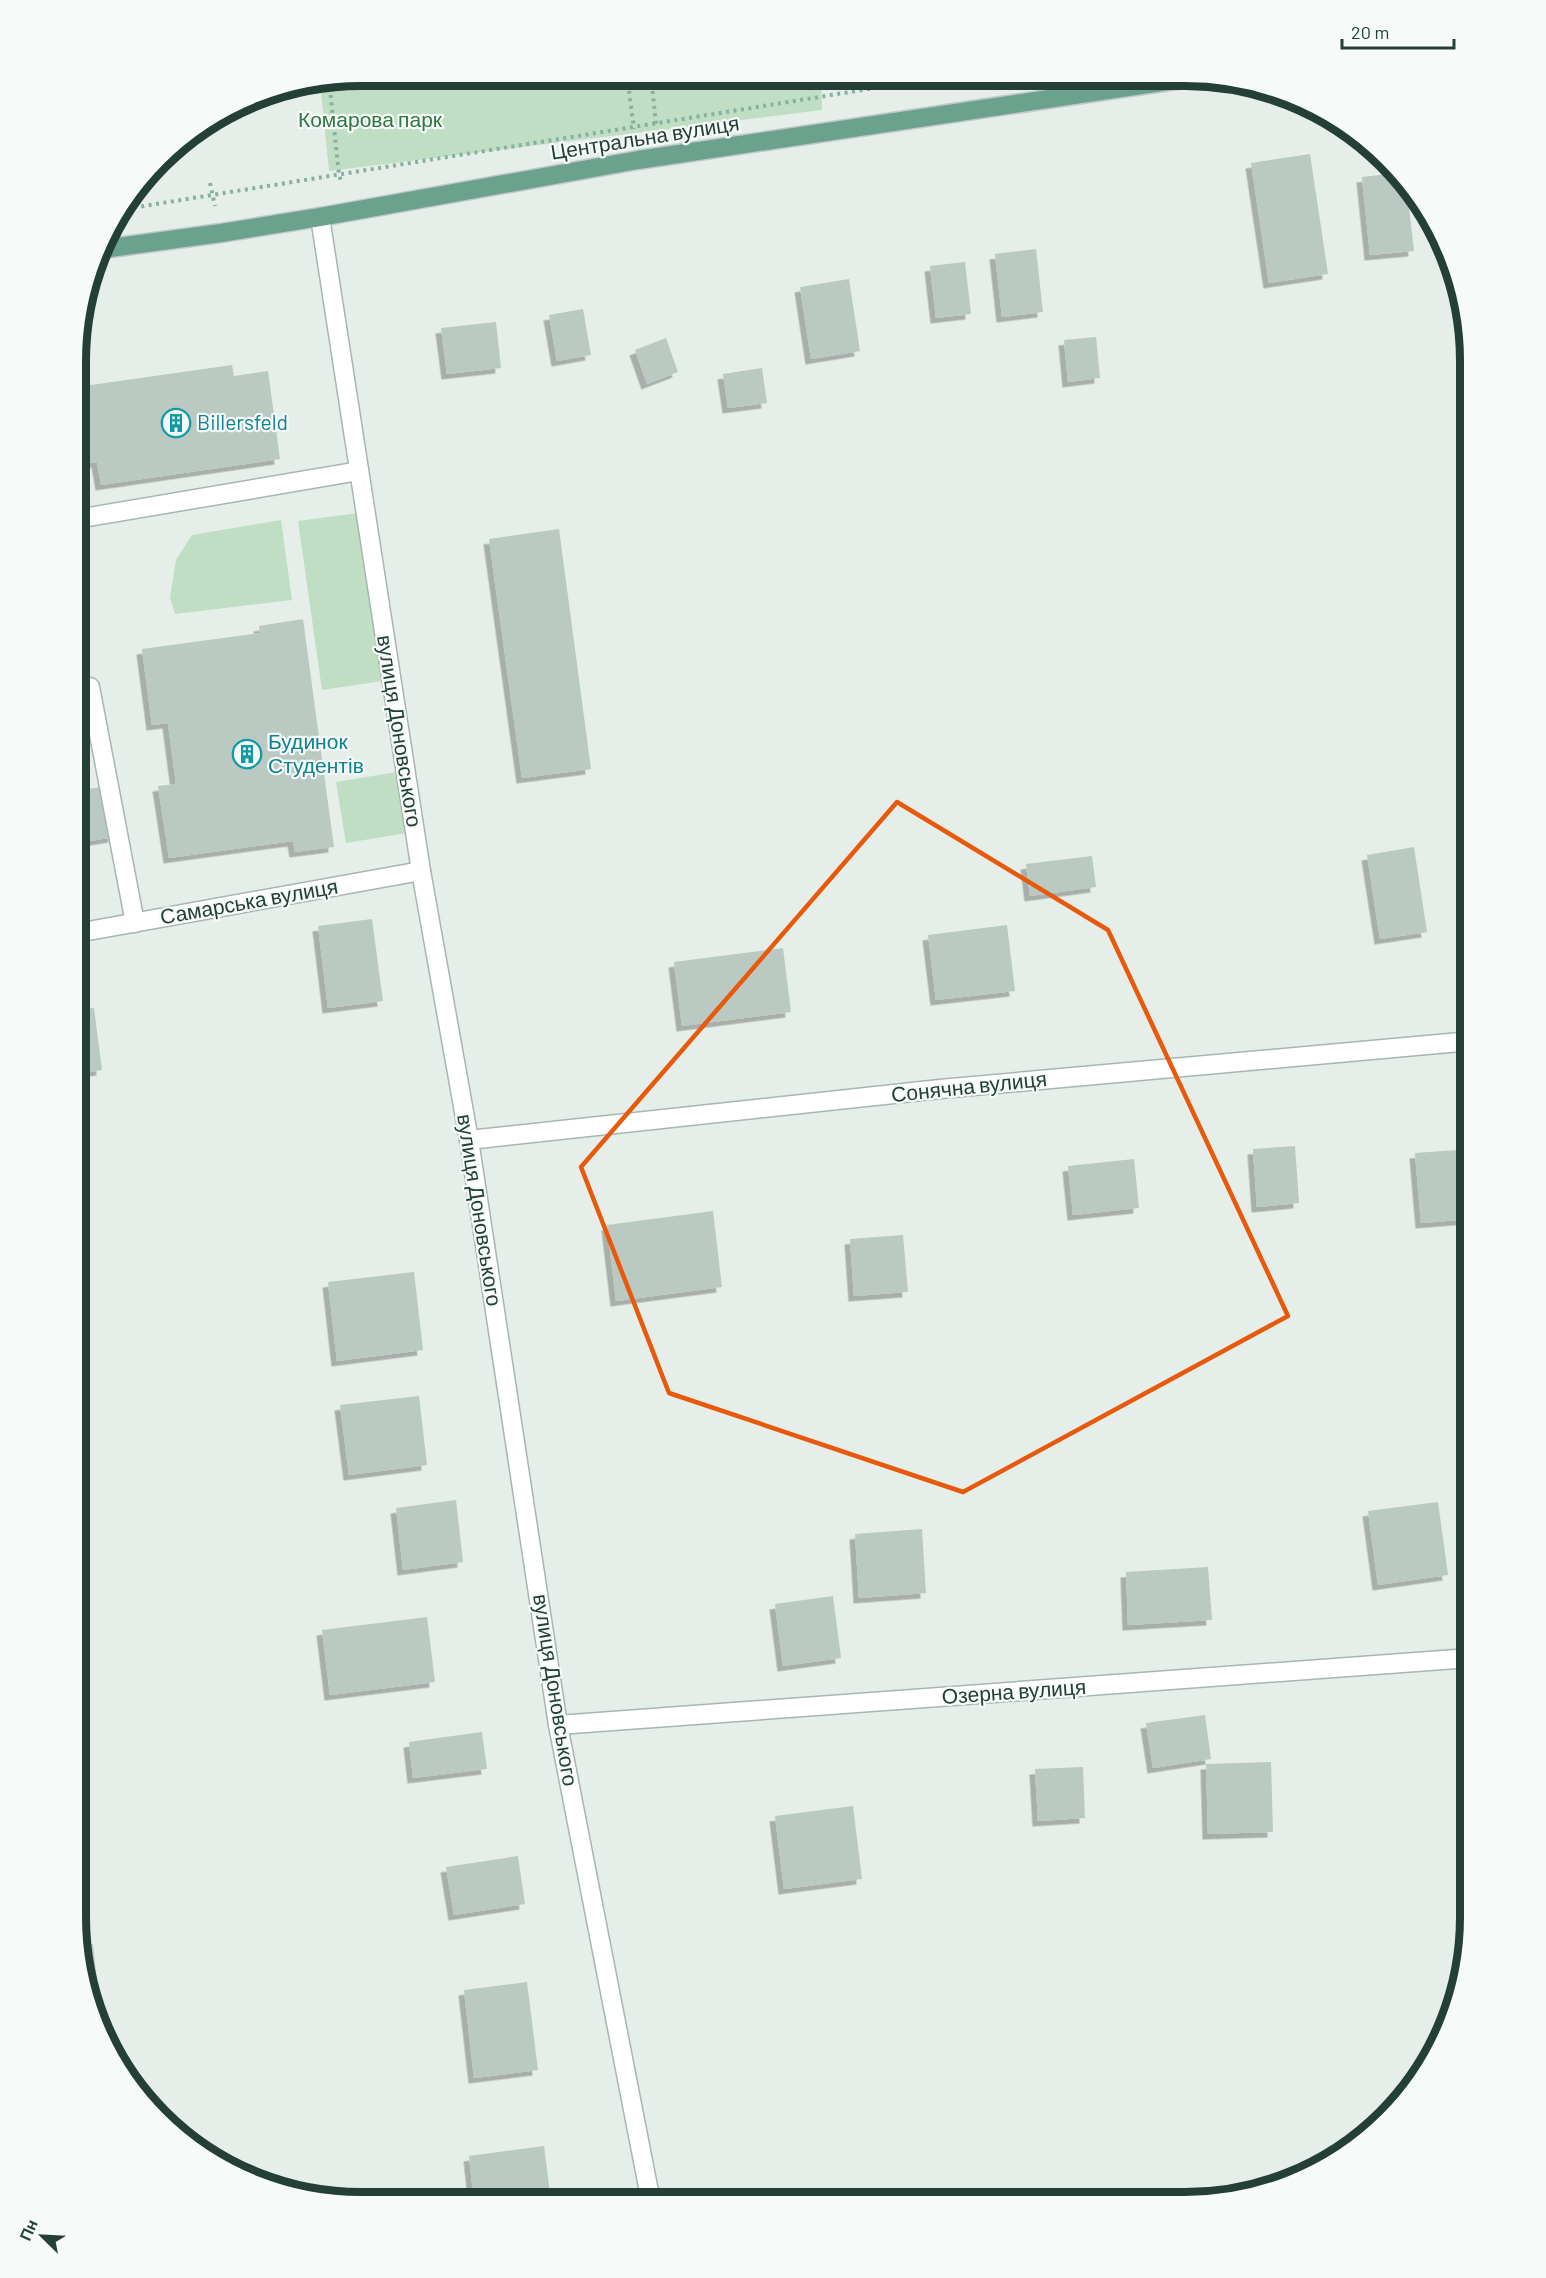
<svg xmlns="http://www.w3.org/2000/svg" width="1546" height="2278" viewBox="0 0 1546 2278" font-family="Barlow,sans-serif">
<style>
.green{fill:#bfdec4}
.building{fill:#bac9c2;filter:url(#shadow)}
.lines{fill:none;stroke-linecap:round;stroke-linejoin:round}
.minor-casing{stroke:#a7b6b0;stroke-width:21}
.major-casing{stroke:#c2cac7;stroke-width:21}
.path{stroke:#86b19f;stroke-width:4;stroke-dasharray:3 4.5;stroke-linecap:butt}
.minor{stroke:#fff;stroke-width:18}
.major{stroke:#6ba28e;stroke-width:18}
.marked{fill:none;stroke:#e8590c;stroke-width:4.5;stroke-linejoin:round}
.labels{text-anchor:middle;stroke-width:4.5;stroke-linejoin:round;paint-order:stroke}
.park-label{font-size:21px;fill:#2f7643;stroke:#f6faf8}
.street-label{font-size:21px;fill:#244036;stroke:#f6faf8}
.culture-label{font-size:21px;fill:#0d838f;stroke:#f6faf8;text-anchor:start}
.rim{fill:none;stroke:#244036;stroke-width:8}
</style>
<defs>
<filter id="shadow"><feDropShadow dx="-5.5" dy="5.5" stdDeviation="0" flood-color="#0004"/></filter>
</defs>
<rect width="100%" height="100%" fill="#e5eee9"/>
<g class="green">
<path d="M361 75 821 76 822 110 329 171 320 82Z"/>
<path d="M358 513 382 681 322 690 298 521Z"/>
<path d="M281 520 292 600 175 614 170 598 176 560 192 535Z"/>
<path d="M397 772 407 833 346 843 336 782Z"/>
</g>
<g class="building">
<path d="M1310 154 1328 274 1269 283 1251 163Z"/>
<path d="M1398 173 1406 181 1414 251 1370 255 1362 177Z"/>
<path d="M1036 249 1043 312 1002 317 995 254Z"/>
<path d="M965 262 971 314 936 318 930 266Z"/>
<path d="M849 279 860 351 811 359 800 287Z"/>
<path d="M583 309 591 355 557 361 549 315Z"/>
<path d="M496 322 501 368 447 374 441 328Z"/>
<path d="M1096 337 1100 378 1068 382 1064 340Z"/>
<path d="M666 338 678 372 647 384 635 350Z"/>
<path d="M232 365 234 376 268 371 280 459 101 485 97 462 77 465V387Z"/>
<path d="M762 368 767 403 728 408 723 374Z"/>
<path d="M559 529 591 769 522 778 489 539Z"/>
<path d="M303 619 334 847 295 852 293 841 169 858 158 786 176 784 168 723 152 725 142 649 260 633 259 626Z"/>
<path d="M106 786 114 837 84 842 77 791Z"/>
<path d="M1414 847 1427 932 1380 939 1367 855Z"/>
<path d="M1092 856 1096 887 1030 896 1026 864Z"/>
<path d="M372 919 383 1001 328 1008 318 926Z"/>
<path d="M1007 925 1015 991 936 1000 928 935Z"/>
<path d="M783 948 791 1012 682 1026 674 962Z"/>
<path d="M94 1008 102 1070 76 1074V1010Z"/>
<path d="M1295 1146 1299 1203 1257 1207 1253 1149Z"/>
<path d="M1471 1149V1219L1421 1223 1415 1153Z"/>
<path d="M1134 1159 1139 1208 1073 1215 1068 1166Z"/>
<path d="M713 1211 722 1287 616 1301 607 1225Z"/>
<path d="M903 1235 908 1292 854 1296 850 1239Z"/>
<path d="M414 1272 423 1350 337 1361 328 1282Z"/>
<path d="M419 1396 427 1465 349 1475 340 1405Z"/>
<path d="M456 1500 463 1562 403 1570 396 1508Z"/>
<path d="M1438 1502 1448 1575 1378 1585 1368 1511Z"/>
<path d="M922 1529 926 1593 859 1598 855 1534Z"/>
<path d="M1208 1567 1212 1620 1128 1625 1126 1572Z"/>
<path d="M833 1596 841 1658 783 1666 775 1604Z"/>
<path d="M427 1617 435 1682 330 1695 322 1630Z"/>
<path d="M1205 1715 1211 1759 1153 1768 1146 1723Z"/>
<path d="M482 1732 487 1769 413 1778 409 1742Z"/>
<path d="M1271 1762 1273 1832 1208 1834 1206 1764Z"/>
<path d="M1083 1767 1085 1818 1038 1821 1035 1769Z"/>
<path d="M853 1806 862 1879 784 1889 775 1816Z"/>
<path d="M518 1856 525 1904 454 1915 446 1867Z"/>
<path d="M93 1944 99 1999 91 2000 81 1946Z"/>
<path d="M527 1982 538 2070 474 2078 464 1990Z"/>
<path d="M103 2021 106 2042 96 2022Z"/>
<path d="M544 2146 551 2201H474L469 2156Z"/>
</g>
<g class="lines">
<g class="minor-casing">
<g id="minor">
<path d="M320 217 421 871 469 1140 558 1725 651 2202"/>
<path d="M77 519 359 471"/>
<path d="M77 688 90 687 135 923"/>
<path d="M77 933 421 871"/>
<path d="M469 1140 940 1089 1471 1041"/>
<path d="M558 1725 1470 1658"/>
</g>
</g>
<g class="major-casing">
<path id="major" d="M103 249 221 233 320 217 638 160 1196 77"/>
</g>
<g class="path">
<path d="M627 76 634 129"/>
<path d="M651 76 656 124"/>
<path d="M329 80 339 175 342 184"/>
<path d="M210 183 215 206"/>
<path d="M119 210 943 77"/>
</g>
<use href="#minor" class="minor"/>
<use href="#major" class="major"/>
</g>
<path class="marked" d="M897 802 1108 930 1288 1316 963 1492 669 1393 581 1167Z"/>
<defs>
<g id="building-ring" transform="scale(1.5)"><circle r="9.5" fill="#f6faf8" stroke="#0f9aa8" stroke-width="1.5"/><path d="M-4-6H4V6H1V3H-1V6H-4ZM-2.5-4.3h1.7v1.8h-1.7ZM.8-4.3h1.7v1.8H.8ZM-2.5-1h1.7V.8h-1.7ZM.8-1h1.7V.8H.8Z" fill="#0f9aa8"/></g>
</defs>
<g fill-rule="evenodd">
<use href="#building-ring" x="176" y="423"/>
<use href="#building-ring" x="247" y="754"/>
</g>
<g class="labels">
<g class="park-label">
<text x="370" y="127">Комарова парк</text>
</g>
<g class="street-label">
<text transform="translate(645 138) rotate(-9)" y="7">Центральна вулиця</text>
<text transform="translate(399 731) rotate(81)" y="7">вулиця Доновського</text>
<text transform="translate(249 902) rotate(-10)" y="7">Самарська вулиця</text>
<text transform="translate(969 1087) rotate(-6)" y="7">Сонячна вулиця</text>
<text transform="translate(479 1210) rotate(81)" y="7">вулиця Доновського</text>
<text transform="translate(555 1690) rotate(81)" y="7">вулиця Доновського</text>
<text transform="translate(1014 1692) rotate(-4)" y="7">Озерна вулиця</text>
</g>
<g class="culture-label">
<text x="197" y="430">Billersfeld</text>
<text x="268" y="749">Будинок<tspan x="268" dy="24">Студентів</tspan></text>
</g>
</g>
<path d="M0 0H1546V2278H0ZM361 86H1185A275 275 0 0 1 1460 361V1917A275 275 0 0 1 1185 2192H361A275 275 0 0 1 86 1917V361A275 275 0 0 1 361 86Z" fill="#f6faf8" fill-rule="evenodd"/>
<path class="rim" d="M361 86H1185A275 275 0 0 1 1460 361V1917A275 275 0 0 1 1185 2192H361A275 275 0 0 1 86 1917V361A275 275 0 0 1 361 86Z"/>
<g transform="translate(42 2236) rotate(294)" stroke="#f6faf8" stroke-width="4.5" paint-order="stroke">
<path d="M0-4.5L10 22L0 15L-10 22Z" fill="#244036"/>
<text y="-9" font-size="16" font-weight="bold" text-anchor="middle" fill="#244036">Пн</text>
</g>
<path d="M1342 39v9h112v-9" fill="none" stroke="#244036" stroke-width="3"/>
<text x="1351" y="39" font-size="18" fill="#244036" stroke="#f6faf8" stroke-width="4.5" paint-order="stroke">20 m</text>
</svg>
